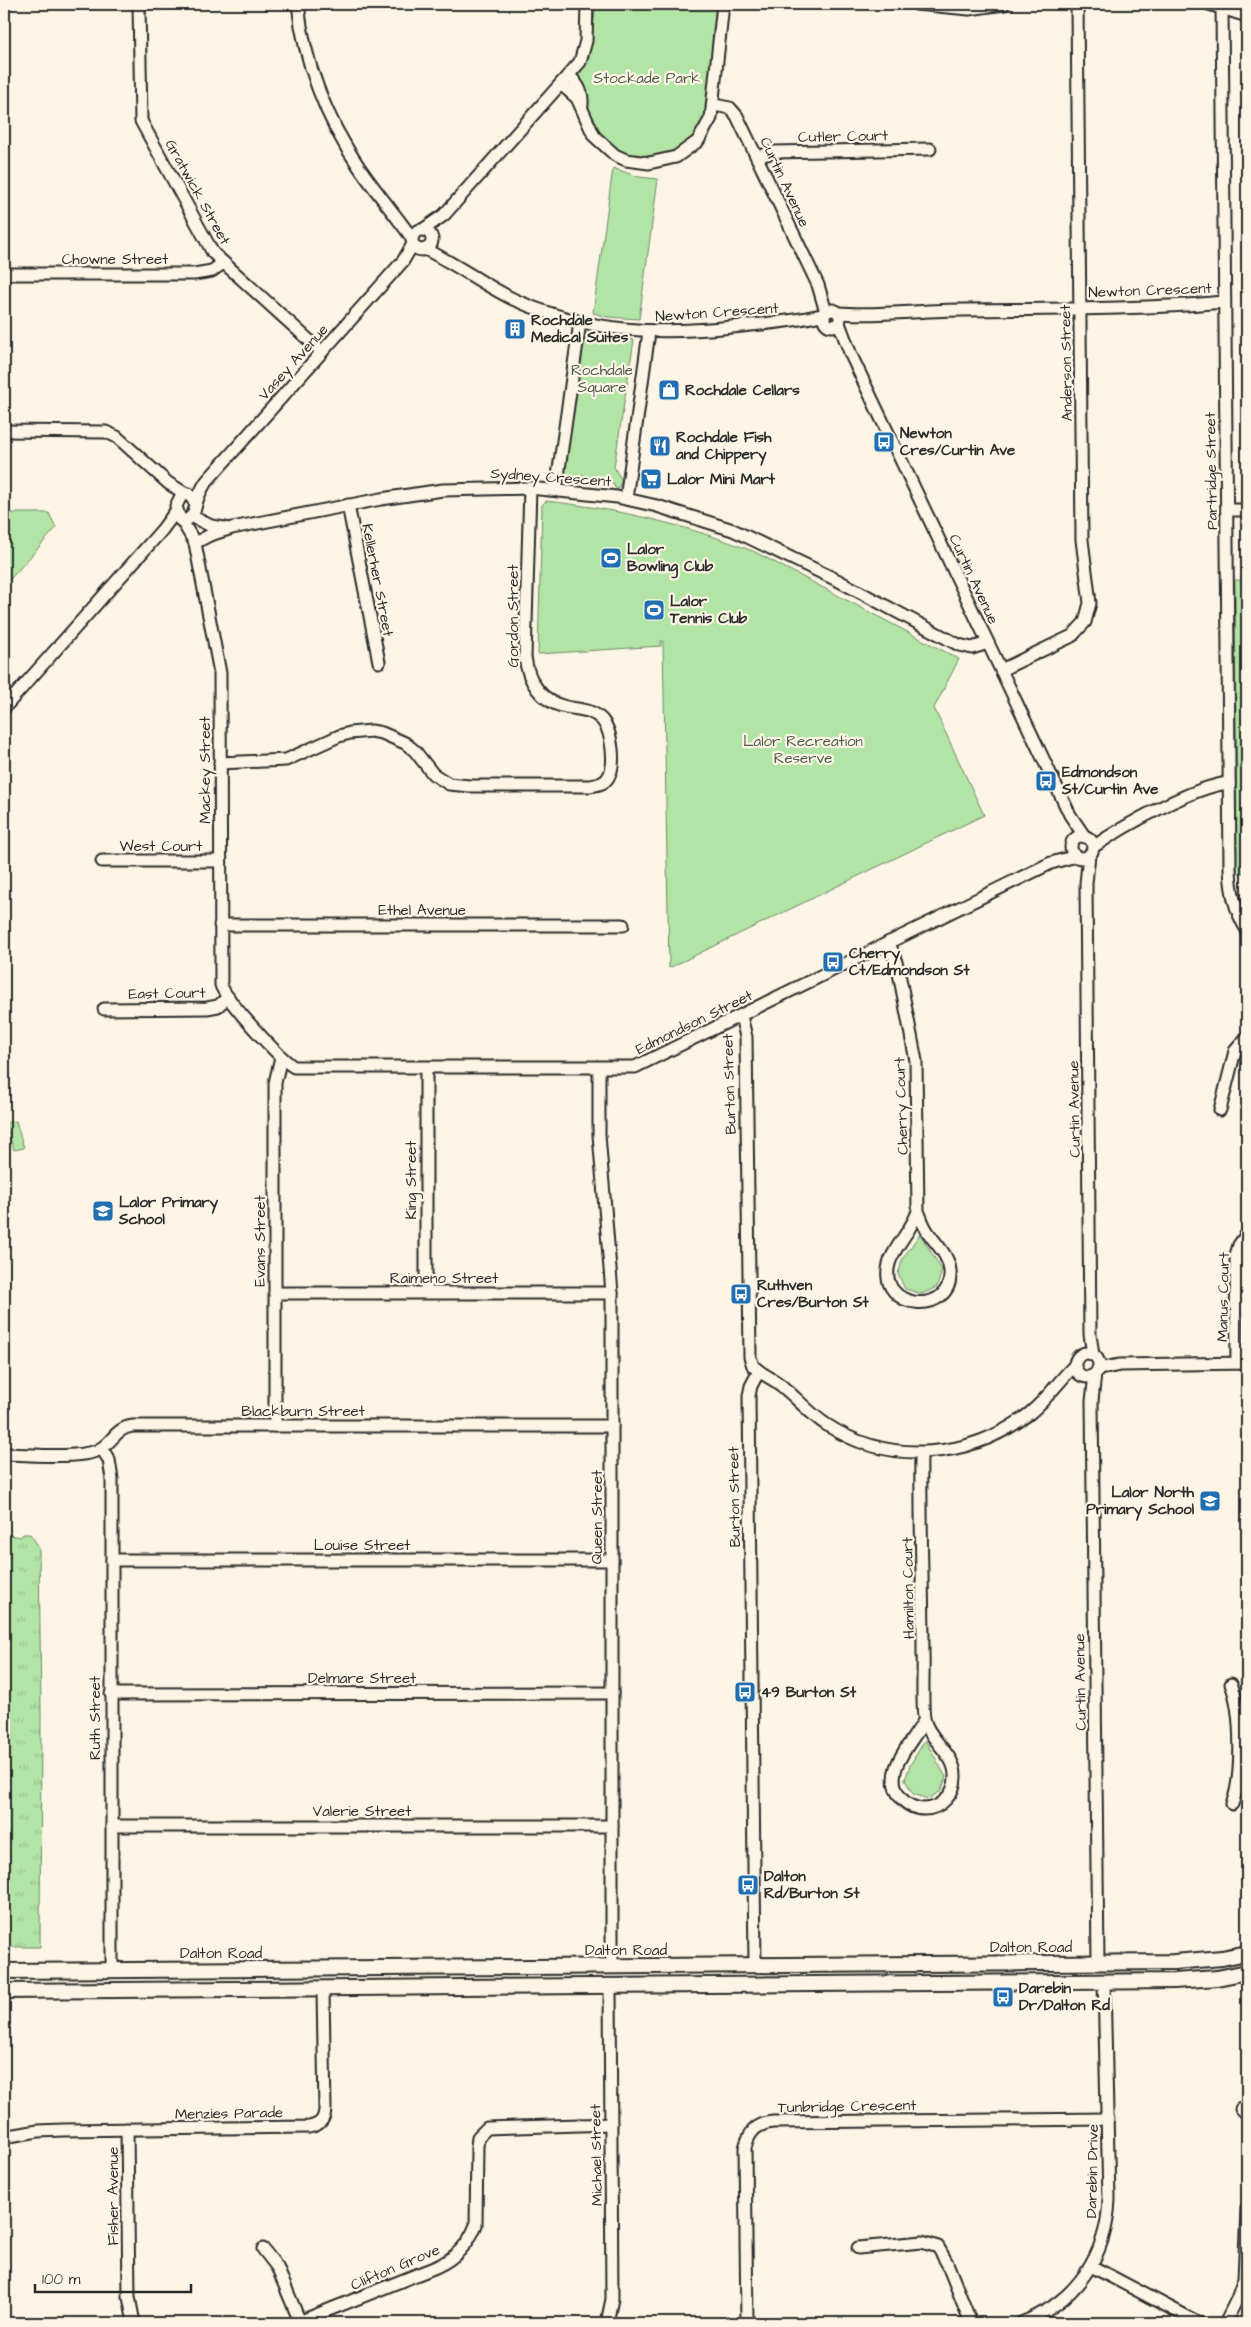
<svg xmlns="http://www.w3.org/2000/svg" width="1251" height="2327" viewBox="0 0 1251 2327" font-family="'Architects Daughter',sans-serif">
<style>
.grass{fill:url(#grass-tufts);stroke:#6e8868}
.park{fill:#b2e4a5;stroke:#6e8868}
.lines{fill:none;stroke-linecap:round;stroke-linejoin:round}
.minor-casing{stroke:#2b2b2b;stroke-width:15}
.major-casing{stroke:#2b2b2b;stroke-width:18}
.minor{stroke:#fcf5e5;stroke-width:11}
.major{stroke:#fcf5e5;stroke-width:14}
.labels{text-anchor:middle;stroke-width:4.5;stroke-linejoin:round;paint-order:stroke}
.park-label{font-size:15px;fill:#4d594a;stroke:#fcf5e5}
.street-label{font-size:15px;fill:#2b2b2b;stroke:#fcf5e5}
.poi-label{font-size:15px;font-weight:bold;fill:#2b2b2b;stroke:#fcf5e5;text-anchor:start}
</style>
<defs>
<pattern id="grass-tufts" width="24" height="20" patternUnits="userSpaceOnUse" patternTransform="scale(1.25)"><rect width="24" height="20" fill="#b2e4a5"/><path d="M3 7l-1-3M5 7V3M7 7l1-3M15 17l-1-3M17 17v-4M19 17l1-3" fill="none" stroke="#99c48e"/></pattern>
</defs>
<rect width="100%" height="100%" fill="#fcf5e5"/>
<filter id="ink" filterUnits="userSpaceOnUse"><feTurbulence type="fractalNoise" baseFrequency=".02" numOctaves="2"/><feDisplacementMap in="SourceGraphic" scale="10" xChannelSelector="R" yChannelSelector="G"/><feConvolveMatrix kernelMatrix="1 2 1 2 8 2 1 2 1" color-interpolation-filters="sRGB"/></filter>
<g filter="url(#ink)">
<path class="grass" d="M4 1534 21 1537 23 1534H30L37 1544 39 1549 41 1713 40 1947H4Z"/>
<g class="park">
<path d="M596 4H716L707 112C690 162 621 177 593 127 587 117 589 105 586 94 584 88 580 82 577 76L590 50Z"/>
<path d="M613 168 639 177 658 179 639 319 608 317 593 313Z"/>
<path d="M588 333 634 340 614 467 622 481 617 490 610 480 581 475 577 486 568 484 564 473 582 336Z"/>
<path d="M546 501C618 509 688 525 755 552L959 659 934 708 984 815 669 968 663 641H661V646L538 654 542 505Z"/>
<path d="M4 513H49L56 528 4 586Z"/>
<path d="M1235 580H1247V873H1237Z"/>
<path d="M16 1121 24 1148 14 1150 5 1123Z"/>
<path d="M920 1234 942 1270 937 1287 922 1294 905 1289 898 1274 903 1258Z"/>
<path d="M925 1740 946 1777 941 1791 928 1799 913 1794 905 1780 910 1765Z"/>
</g>
<g class="lines">
<g class="minor-casing">
<g id="minor">
<path d="M139 4 141 121 213 253 322 352"/>
<path d="M298 4C304 62 326 119 359 167 376 192 395 214 412 238"/>
<path d="M916 4 969 9 1004 4"/>
<path d="M1209 4 1247 16"/>
<path d="M1222 8 1230 869C1231 892 1235 911 1247 930"/>
<path d="M569 75C578 85 583 91 582 105"/>
<path d="M561 84 577 98 594 136 615 155 626 160 649 163 676 157 698 141 711 118 723 4"/>
<path d="M714 105 730 108 737 116 818 285 826 312"/>
<path d="M757 157 773 152 930 149"/>
<path d="M424 229 444 215 580 62 586 41 587 4"/>
<circle cx="422" cy="240" r="10"/>
<path d="M425 249C456 264 484 285 515 300 592 334 660 335 742 326 771 323 798 321 825 314"/>
<path d="M4 274H194L212 271 223 263"/>
<circle cx="832" cy="318" r="8"/>
<path d="M839 313C880 316 922 310 963 310 1051 309 1138 310 1224 302"/>
<path d="M839 323 851 355 1070 815 1085 837"/>
<path d="M4 431 106 432 117 437 168 483 186 494"/>
<path d="M556 490 580 322"/>
<path d="M626 499 649 332"/>
<path d="M196 504 189 494 181 496 176 506 180 520C195 522 194 508 198 498 200 492 203 487 206 482L403 261 413 244"/>
<path d="M348 505 379 662"/>
<path d="M1227 510H1247"/>
<path d="M197 519 211 526 225 528"/>
<path d="M182 521 195 543 220 673 221 985C225 999 280 1059 294 1067H635L1051 863 1076 856"/>
<path d="M195 543 210 535 232 528 381 499 443 490 530 488 617 497 657 506 733 530 839 581 959 645 972 648 988 643"/>
<path d="M1001 670 1072 636 1085 622 1090 603 1082 540 1077 4"/>
<path d="M4 708 162 530 176 511"/>
<path d="M220 763 286 760 339 736 350 733 371 731 382 733 405 743 415 751 433 774 449 784 470 786H590C596 785 603 784 607 779 617 767 612 731 602 720 592 709 580 710 566 707 541 702 528 681 525 657L530 488"/>
<circle cx="1082" cy="847" r="11"/>
<path d="M1093 847C1124 826 1194 786 1229 783"/>
<path d="M1089 855 1086 883 1090 1334 1093 1355"/>
<path d="M102 861H220"/>
<path d="M220 925H623"/>
<path d="M889 942 898 968 916 1061 918 1211C921 1217 922 1223 926 1229 934 1243 949 1254 950 1271 954 1317 877 1311 889 1264 893 1248 912 1230 918 1211"/>
<path d="M104 1009 207 1008 218 1006 228 997"/>
<path d="M741 1016 746 1037 750 1357 753 1366 759 1371 751 1386 749 1396 755 1965"/>
<path d="M599 1069V1135L612 1293V1966"/>
<path d="M1220 1110 1235 1051 1247 1037"/>
<path d="M426 1292V1068"/>
<path d="M275 1293H612"/>
<circle cx="1087" cy="1365" r="12"/>
<path d="M1237 1363 1236 1255 1239 1245 1247 1234"/>
<path d="M1098 1369 1120 1365 1247 1363"/>
<path d="M759 1371C767 1377 777 1381 784 1388 799 1400 811 1415 827 1425 890 1466 971 1459 1030 1413 1047 1399 1059 1381 1074 1366"/>
<path d="M1095 1374 1092 1401 1098 1962"/>
<path d="M275 1426V1083L281 1057"/>
<path d="M102 1449 109 1460 112 1479V1970"/>
<path d="M921 1453C920 1520 923 1587 923 1654 924 1668 921 1711 925 1722 931 1742 956 1755 955 1777 955 1794 941 1809 924 1809 915 1809 907 1805 901 1798 880 1772 912 1743 924 1721"/>
<path d="M4 1454C28 1454 75 1459 96 1451 112 1445 114 1428 133 1426H612"/>
<path d="M112 1560H612"/>
<path d="M1231 1684C1242 1710 1243 1778 1232 1804"/>
<path d="M111 1694 612 1693"/>
<path d="M112 1826H612"/>
<path d="M1241 2109 1247 2115"/>
<path d="M127 2129 129 2297 134 2323"/>
<path d="M4 2137 38 2131 63 2130 309 2127C319 2125 324 2121 325 2110L323 1990"/>
<path d="M858 2248 922 2242 938 2247 947 2263 971 2323"/>
<path d="M263 2249 277 2267 300 2322"/>
<path d="M1091 2266 1199 2323"/>
<path d="M296 2323 436 2267C456 2258 468 2245 476 2225L477 2147 478 2137 487 2128 611 2124"/>
<path d="M607 2323 612 2299 610 1986"/>
<path d="M747 2323 745 2148C749 2132 756 2124 773 2122L1108 2119"/>
<path d="M1021 2323C1076 2302 1107 2256 1109 2199L1104 1982"/>
<path d="M1225 2323 1237 2299 1244 2279 1247 2208"/>
</g>
</g>
<g class="major-casing">
<g id="major">
<path d="M4 1971 1174 1962 1222 1958 1247 1953"/>
<path d="M4 1991 1174 1981 1217 1978 1247 1972"/>
</g>
</g>
<use href="#minor" class="minor"/>
<use href="#major" class="major"/>
</g>
</g>
<defs>
<g id="building-square" transform="scale(1.125)"><rect x="-9" y="-9" width="18" height="18" rx="4" fill="#1f6fb2" stroke="#fcf5e5"/><path d="M-4-6H4V6H1V3H-1V6H-4ZM-2.5-4.3h1.7v1.8h-1.7ZM.8-4.3h1.7v1.8H.8ZM-2.5-1h1.7V.8h-1.7ZM.8-1h1.7V.8H.8Z" fill="#fff"/></g>
<g id="shop-square" transform="scale(1.125)"><rect x="-9" y="-9" width="18" height="18" rx="4" fill="#1f6fb2" stroke="#fcf5e5"/><path d="M-5-2.5h2.3a2.7 3.5 0 0 1 5.4 0H5L5.5 6h-11ZM-1.5-2.5h3a1.5 2.3 0 0 0-3 0Z" fill="#fff"/></g>
<g id="bus-square" transform="scale(1.125)"><rect x="-9" y="-9" width="18" height="18" rx="4" fill="#1f6fb2" stroke="#fcf5e5"/><path d="M-5-6H5V4H4V6H2V4H-2V6H-4V4H-5ZM-3.5-4V0h7V-4ZM-3.5 1.2v1.5H-2V1.2ZM2 1.2v1.5H3.5V1.2Z" fill="#fff"/></g>
<g id="restaurant-square" transform="scale(1.125)"><rect x="-9" y="-9" width="18" height="18" rx="4" fill="#1f6fb2" stroke="#fcf5e5"/><path d="M-5-6h1v4h1v-4h1v4h1v-4h1v5L-1.5 .5V6h-2V.5L-5-1ZM5-6V6H3V1.5H1.5Q1.5-4 5-6Z" fill="#fff"/></g>
<g id="supermarket-square" transform="scale(1.125)"><rect x="-9" y="-9" width="18" height="18" rx="4" fill="#1f6fb2" stroke="#fcf5e5"/><path d="M-6-5.5h2.5l.6 2H6L4.5 2H-2.5L-4.4-4H-6ZM-1.5 3.2a1.3 1.3 0 1 0 .1 0ZM3 3.2a1.3 1.3 0 1 0 .1 0Z" fill="#fff"/></g>
<g id="stadium-square" transform="scale(1.125)"><rect x="-9" y="-9" width="18" height="18" rx="4" fill="#1f6fb2" stroke="#fcf5e5"/><path d="M0-5a6.5 5 0 1 0 0 10a6.5 5 0 1 0 0-10ZM-3.5-1.8h7v3.6h-7Z" fill="#fff"/></g>
<g id="school-square" transform="scale(1.125)"><rect x="-9" y="-9" width="18" height="18" rx="4" fill="#1f6fb2" stroke="#fcf5e5"/><path d="M0-5L7-2L0 1L-7-2ZM-4 1L0 2.5L4 1V4Q0 6-4 4Z" fill="#fff"/></g>
</defs>
<g fill-rule="evenodd">
<use href="#building-square" x="515" y="329"/>
<use href="#shop-square" x="669" y="390"/>
<use href="#bus-square" x="884" y="442"/>
<use href="#restaurant-square" x="660" y="446"/>
<use href="#supermarket-square" x="651" y="479"/>
<use href="#stadium-square" x="611" y="558"/>
<use href="#stadium-square" x="654" y="610"/>
<use href="#bus-square" x="1046" y="781"/>
<use href="#bus-square" x="833" y="962"/>
<use href="#school-square" x="103" y="1211"/>
<use href="#bus-square" x="741" y="1294"/>
<use href="#school-square" x="1210" y="1501"/>
<use href="#bus-square" x="745" y="1692"/>
<use href="#bus-square" x="748" y="1885"/>
<use href="#bus-square" x="1003" y="1997"/>
</g>
<g class="labels">
<g class="park-label">
<text x="647" y="83">Stockade Park</text>
<text x="602" y="375">Rochdale<tspan x="602" dy="17">Square</tspan></text>
<text x="803" y="746">Lalor Recreation<tspan x="803" dy="17">Reserve</tspan></text>
</g>
<g class="street-label">
<text transform="translate(843 136) rotate(-1)" y="5">Cutler Court</text>
<text transform="translate(785 182) rotate(65)" y="5">Curtin Avenue</text>
<text transform="translate(198 192) rotate(61)" y="5">Gratwick Street</text>
<text x="115" y="264">Chowne Street</text>
<text transform="translate(1150 290) rotate(-2)" y="5">Newton Crescent</text>
<text transform="translate(717 312) rotate(-4)" y="5">Newton Crescent</text>
<text transform="translate(293 362) rotate(-48)" y="5">Vasey Avenue</text>
<text transform="translate(1066 363) rotate(-91)" y="5">Anderson Street</text>
<text transform="translate(1211 471) rotate(-91)" y="5">Partridge Street</text>
<text transform="translate(551 477) rotate(4)" y="5">Sydney Crescent</text>
<text transform="translate(974 579) rotate(65)" y="5">Curtin Avenue</text>
<text transform="translate(378 580) rotate(79)" y="5">Kellerher Street</text>
<text transform="translate(513 616) rotate(-90)" y="5">Gordon Street</text>
<text transform="translate(205 770) rotate(-90)" y="5">Mackey Street</text>
<text x="161" y="851">West Court</text>
<text x="422" y="915">Ethel Avenue</text>
<text transform="translate(167 993) rotate(-1)" y="5">East Court</text>
<text transform="translate(694 1022) rotate(-26)" y="5">Edmondson Street</text>
<text transform="translate(729 1084) rotate(-92)" y="5">Burton Street</text>
<text transform="translate(901 1106) rotate(-92)" y="5">Cherry Court</text>
<text transform="translate(1074 1109) rotate(-91)" y="5">Curtin Avenue</text>
<text transform="translate(411 1180) rotate(-90)" y="5">King Street</text>
<text transform="translate(260 1241) rotate(-90)" y="5">Evans Street</text>
<text x="444" y="1283">Raimeno Street</text>
<text transform="translate(1223 1297) rotate(-89)" y="5">Manus Court</text>
<text x="303" y="1416">Blackburn Street</text>
<text transform="translate(734 1497) rotate(-91)" y="5">Burton Street</text>
<text transform="translate(597 1517) rotate(-90)" y="5">Queen Street</text>
<text x="362" y="1550">Louise Street</text>
<text transform="translate(908 1588) rotate(-91)" y="5">Hamilton Court</text>
<text x="362" y="1683">Delmare Street</text>
<text transform="translate(1080 1682) rotate(-91)" y="5">Curtin Avenue</text>
<text transform="translate(95 1718) rotate(-90)" y="5">Ruth Street</text>
<text x="362" y="1816">Valerie Street</text>
<text x="1031" y="1952">Dalton Road</text>
<text x="626" y="1955">Dalton Road</text>
<text x="221" y="1958">Dalton Road</text>
<text transform="translate(847 2106) rotate(-1)" y="5">Tunbridge Crescent</text>
<text transform="translate(229 2113) rotate(-1)" y="5">Menzies Parade</text>
<text transform="translate(596 2155) rotate(-91)" y="5">Michael Street</text>
<text transform="translate(1092 2171) rotate(-89)" y="5">Darebin Drive</text>
<text transform="translate(113 2196) rotate(-90)" y="5">Fisher Avenue</text>
<text transform="translate(395 2267) rotate(-23)" y="5">Clifton Grove</text>
</g>
<g class="poi-label">
<text x="531" y="325">Rochdale<tspan x="531" dy="17">Medical Suites</tspan></text>
<text x="685" y="395">Rochdale Cellars</text>
<text x="900" y="438">Newton<tspan x="900" dy="17">Cres/Curtin Ave</tspan></text>
<text x="676" y="442">Rochdale Fish<tspan x="676" dy="17">and Chippery</tspan></text>
<text x="667" y="484">Lalor Mini Mart</text>
<text x="627" y="554">Lalor<tspan x="627" dy="17">Bowling Club</tspan></text>
<text x="670" y="606">Lalor<tspan x="670" dy="17">Tennis Club</tspan></text>
<text x="1062" y="777">Edmondson<tspan x="1062" dy="17">St/Curtin Ave</tspan></text>
<text x="849" y="958">Cherry<tspan x="849" dy="17">Ct/Edmondson St</tspan></text>
<text x="119" y="1207">Lalor Primary<tspan x="119" dy="17">School</tspan></text>
<text x="757" y="1290">Ruthven<tspan x="757" dy="17">Cres/Burton St</tspan></text>
<text x="1194" y="1497" text-anchor="end">Lalor North<tspan x="1194" dy="17">Primary School</tspan></text>
<text x="761" y="1697">49 Burton St</text>
<text x="764" y="1881">Dalton<tspan x="764" dy="17">Rd/Burton St</tspan></text>
<text x="1019" y="1993">Darebin<tspan x="1019" dy="17">Dr/Dalton Rd</tspan></text>
</g>
</g>
<rect width="1251" height="2327" fill="none" stroke="#fcf5e5" stroke-width="20"/>
<rect x="10" y="10" width="1231" height="2307" fill="none" stroke="#2b2b2b" stroke-width="2" filter="url(#ink)"/>
<path d="M35 2284v8h156v-8" fill="none" stroke="#2b2b2b" stroke-width="2.5"/>
<text x="42" y="2284" font-size="15" fill="#2b2b2b" stroke="#fcf5e5" stroke-width="4" paint-order="stroke">100 m</text>
</svg>
